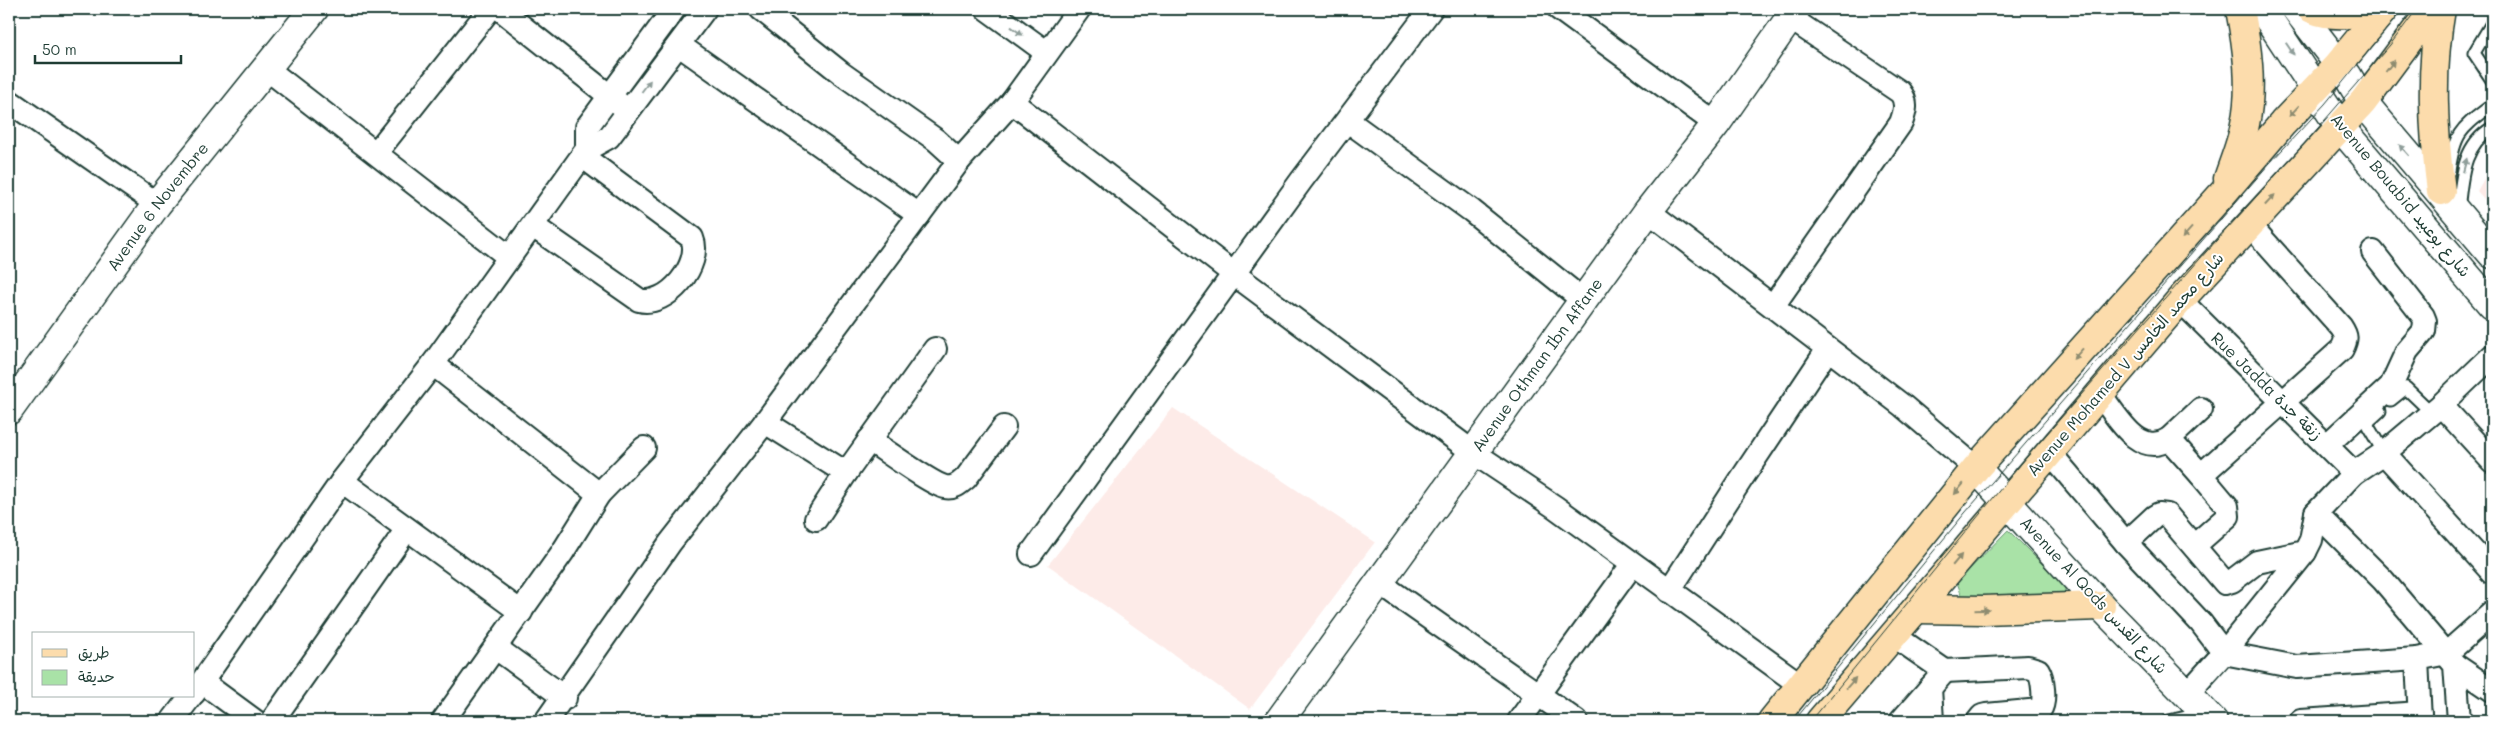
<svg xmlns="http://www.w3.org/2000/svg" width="2501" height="730" viewBox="0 0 2501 730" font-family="Mali,'Playpen Sans Arabic',sans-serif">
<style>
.built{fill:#fdebe8}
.green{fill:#a9e2a7;stroke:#64906e}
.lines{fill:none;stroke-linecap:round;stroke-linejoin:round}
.lane-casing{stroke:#1f3d34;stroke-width:15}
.street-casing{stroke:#1f3d34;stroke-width:26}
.secondary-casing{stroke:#1f3d34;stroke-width:31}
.primary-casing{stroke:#1f3d34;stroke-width:31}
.lane{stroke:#fff;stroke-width:11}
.street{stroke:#fff;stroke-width:22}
.secondary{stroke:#fff;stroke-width:28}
.primary{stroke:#fcdcac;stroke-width:28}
.tram{stroke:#1f3d34;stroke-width:1}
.oneway{fill:#8f9e9a}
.oneway2{fill:#8e8c70}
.labels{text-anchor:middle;stroke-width:4;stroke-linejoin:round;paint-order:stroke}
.street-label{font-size:16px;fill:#1f3d34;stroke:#fff}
</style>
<rect width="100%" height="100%" fill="#fff"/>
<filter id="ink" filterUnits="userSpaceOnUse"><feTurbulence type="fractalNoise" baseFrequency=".02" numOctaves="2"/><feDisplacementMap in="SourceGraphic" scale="10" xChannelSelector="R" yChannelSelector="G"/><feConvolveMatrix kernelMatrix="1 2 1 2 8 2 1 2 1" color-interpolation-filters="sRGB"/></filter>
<g filter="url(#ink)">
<g class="built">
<path d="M2492 165V208L2477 191Z"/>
<path d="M1173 408 1375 542 1250 709 1048 565Z"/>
</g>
<path class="green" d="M2008 530 2065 587V595L1962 597 1957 582Z"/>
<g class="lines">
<g class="lane-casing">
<g id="lane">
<path d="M2492 23 2474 53 2492 80"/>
<path d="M2449 171C2455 131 2461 129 2492 105"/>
<path d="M2458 210C2462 178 2462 146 2492 128"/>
<path d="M2391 400 2406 388 2431 412"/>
<path d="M2380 411 2369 421 2368 426 2384 453"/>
<path d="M2169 721 2203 713"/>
</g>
</g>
<g class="street-casing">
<g id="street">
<path d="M500 9 621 105"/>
<path d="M761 9 841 73 936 140 959 161"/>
<path d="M987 9 1046 52"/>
<path d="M1559 9 1716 124"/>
<path d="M679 45 919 215"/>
<path d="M267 69 509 257"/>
<path d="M9 101 157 204"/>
<path d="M1012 102 1234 274 1474 453 1555 507 1802 686"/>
<path d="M1348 121 1472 211 1584 301"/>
<path d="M587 149V127L674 9"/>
<path d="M376 153 490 9"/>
<path d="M1648 211 1903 406 1976 468"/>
<path d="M533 226 639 300C667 308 703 264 692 238L582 156"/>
<path d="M2180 300 2354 473"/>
<path d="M1773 306 1901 123C1905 112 1908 102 1900 92L1790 18"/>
<path d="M433 364 599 494 562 553 443 721"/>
<path d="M2100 394C2117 416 2138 458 2169 439L2201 475"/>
<path d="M2441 405 2492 461"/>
<path d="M765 422 846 473"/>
<path d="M2169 439 2201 409"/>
<path d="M869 440C885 450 931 484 945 487 954 489 960 483 966 478L1004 427"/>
<path d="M2327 445 2391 386 2407 351 2424 331 2425 321 2423 316 2373 252"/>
<path d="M2050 453 2126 543 2201 623 2224 653 2305 552 2311 540 2316 513"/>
<path d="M2384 453 2492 572"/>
<path d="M342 481 521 612"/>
<path d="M599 494 644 448"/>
<path d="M816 519 846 473 935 349"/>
<path d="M2126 543 2154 517 2159 514 2167 515 2225 583 2232 581 2257 562 2305 552"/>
<path d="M2194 546 2228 516 2227 506 2201 475 2342 349C2347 339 2347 336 2341 327L2249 224"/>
<path d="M1031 554 1301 181 1431 9"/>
<path d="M1378 582 1576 721"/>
<path d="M1669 591 1742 478 1828 349"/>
<path d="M1893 635 1945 671 1901 721"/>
<path d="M496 648 565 698"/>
<path d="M2455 665 2492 690"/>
<path d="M1945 671 2028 667 2038 670C2043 678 2046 702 2040 710L1986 715 1982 716 1978 721"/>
<path d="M202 682 255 721"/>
<path d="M1930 688 1932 721"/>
<path d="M194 693 342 481 433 364 587 149 609 137 705 9"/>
<path d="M2188 693 2224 653 2297 667 2417 659"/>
<path d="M172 721 191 696"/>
<path d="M272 721 407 529"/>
<path d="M546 721 670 543 765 422 959 161 1012 102 1079 9"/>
<path d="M1519 721 1632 565"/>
<path d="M2301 721 2420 713"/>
<path d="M2420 721 2417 659 2447 653 2492 613"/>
<path d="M2459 721 2455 665 2383 580 2316 513 2354 473 2384 453 2441 405 2492 356"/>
</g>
</g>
<g class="secondary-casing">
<g id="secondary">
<path d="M2262 9 2340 127 2492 305"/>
<path d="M2296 9 2347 75 2363 102 2492 254"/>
<path id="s1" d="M9 410 157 204 314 9"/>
<path d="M1976 468 2101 606 2213 721"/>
<path id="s2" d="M1279 721 1648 211 1716 124 1796 9"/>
</g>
</g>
<g class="primary-casing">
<g id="primary">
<path d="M2312 9C2330 17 2356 15 2374 9"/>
<path d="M2441 9C2430 70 2433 130 2441 191"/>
<path d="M2228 179C2234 161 2242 142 2245 124 2253 87 2247 45 2240 9"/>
<path d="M1916 609 1984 610 2101 606"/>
<path d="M1772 721 1976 468 2224 192 2283 123 2338 65 2384 9"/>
<path d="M1820 721 2180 300 2363 102 2432 9"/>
</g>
</g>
<use href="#lane" class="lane"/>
<use href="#street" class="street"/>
<use href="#secondary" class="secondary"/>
<use href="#primary" class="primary"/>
<g class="tram">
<path d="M1794 721 1965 513 2269 164 2325 104 2403 9"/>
<path d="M1811 721 2025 459 2206 252 2305 143 2390 45 2417 9"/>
</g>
</g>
<defs><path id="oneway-solid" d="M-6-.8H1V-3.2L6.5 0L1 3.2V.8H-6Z" transform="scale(1.25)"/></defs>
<g class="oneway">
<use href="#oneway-solid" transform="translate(1017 31) rotate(36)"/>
<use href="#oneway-solid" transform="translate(2290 49) rotate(56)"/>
<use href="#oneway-solid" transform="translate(646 86) rotate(-53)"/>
<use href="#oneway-solid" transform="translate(2404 150) rotate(-132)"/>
<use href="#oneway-solid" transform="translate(2465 165) rotate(-75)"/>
</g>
<g class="oneway2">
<use href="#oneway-solid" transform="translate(2390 66) rotate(-53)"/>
<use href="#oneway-solid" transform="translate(2294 111) rotate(133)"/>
<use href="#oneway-solid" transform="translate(2270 200) rotate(-47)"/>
<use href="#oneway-solid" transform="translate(2187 233) rotate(132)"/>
<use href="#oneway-solid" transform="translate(2078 354) rotate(132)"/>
<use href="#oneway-solid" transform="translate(1959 489) rotate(130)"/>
<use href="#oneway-solid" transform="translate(1957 560) rotate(-50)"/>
<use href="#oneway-solid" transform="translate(1982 610) rotate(-1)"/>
<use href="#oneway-solid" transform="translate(1851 683) rotate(-49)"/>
</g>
</g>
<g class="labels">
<g class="street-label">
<text transform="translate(2401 195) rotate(50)" y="6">Avenue Bouabid شارع بوعبيد</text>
<text dy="6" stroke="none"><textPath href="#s1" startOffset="252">Avenue 6 Novembre</textPath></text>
<text transform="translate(2125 364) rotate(-49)" y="6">Avenue Mohamed V شارع محمد الخامس</text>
<text dy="6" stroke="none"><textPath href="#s2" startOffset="440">Avenue Othman Ibn Affane</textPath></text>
<text transform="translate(2267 386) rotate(44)" y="6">Rue Jadda زنقة جدة</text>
<text transform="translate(2094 595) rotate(47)" y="6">Avenue Al Qods شارع القدس</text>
</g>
</g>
<rect width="2501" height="730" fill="none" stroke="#fff" stroke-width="30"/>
<rect x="15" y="15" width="2471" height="700" fill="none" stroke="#1f3d34" stroke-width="2" filter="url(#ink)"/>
<rect x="32" y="632" width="162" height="65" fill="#ffffff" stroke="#a5b1ae"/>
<rect x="42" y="649" width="25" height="8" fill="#fcdcac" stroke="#a5b1ae"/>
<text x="78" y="658" font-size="15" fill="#1f3d34">طريق</text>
<rect x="42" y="670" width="25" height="15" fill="#a9e2a7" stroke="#a5b1ae"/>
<text x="78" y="682" font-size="15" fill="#1f3d34">حديقة</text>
<path d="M35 55v8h146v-8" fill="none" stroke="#1f3d34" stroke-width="2.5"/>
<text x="42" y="55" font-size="15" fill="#1f3d34" stroke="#ffffff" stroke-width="4" paint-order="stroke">50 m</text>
</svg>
